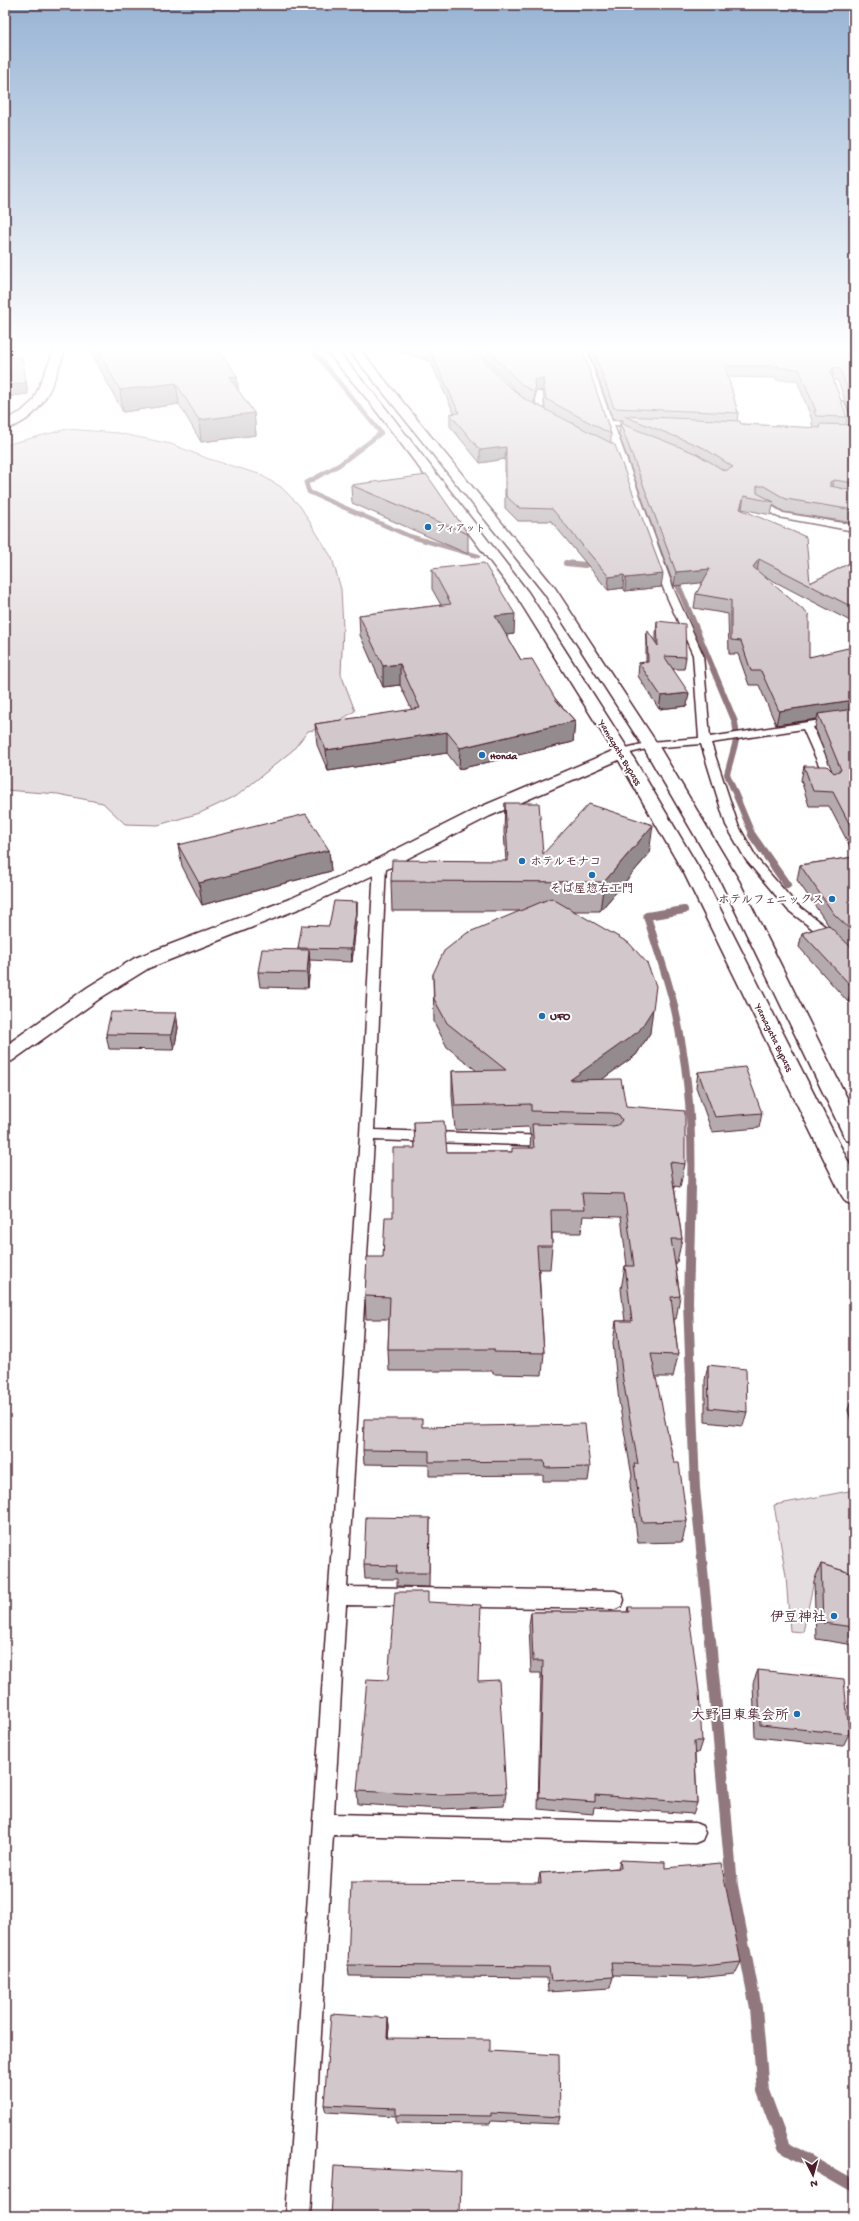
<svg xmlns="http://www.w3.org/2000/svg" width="859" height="2221" viewBox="0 0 859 2221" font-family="'Gochi Hand','Klee One',sans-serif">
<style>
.green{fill:#e5dee0;stroke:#987e86}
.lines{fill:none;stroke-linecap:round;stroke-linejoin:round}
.stream-far4{stroke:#91787e;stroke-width:4.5}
.stream-far3{stroke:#91787e;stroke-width:6}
.stream-far2{stroke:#91787e;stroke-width:8}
.stream-far1{stroke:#91787e;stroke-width:10}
.stream{stroke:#91787e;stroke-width:12}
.service-casing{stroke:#4a1f2b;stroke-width:3}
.minor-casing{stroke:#4a1f2b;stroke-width:3}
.trunk-casing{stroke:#4a1f2b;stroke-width:3}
.service{fill:#fff;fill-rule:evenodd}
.minor{fill:#fff;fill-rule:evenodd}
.trunk{fill:#fff;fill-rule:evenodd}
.wall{fill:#b5abaf;stroke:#4a1f2b;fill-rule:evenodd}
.shaded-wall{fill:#938b8e;stroke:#4a1f2b}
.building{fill:#d2c7cb;stroke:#4a1f2b}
.poi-dot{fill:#1f6fb2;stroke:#fff;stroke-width:1.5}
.labels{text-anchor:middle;stroke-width:4;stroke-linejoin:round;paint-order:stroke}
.far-poi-label{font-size:10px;font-weight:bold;fill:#4a1f2b;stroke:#fff;text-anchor:start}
.far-street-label{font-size:10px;fill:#4a1f2b;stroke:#fff}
.poi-label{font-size:12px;font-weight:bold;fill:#4a1f2b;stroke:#fff;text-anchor:start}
.near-poi-label{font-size:14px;font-weight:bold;fill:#4a1f2b;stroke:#fff;text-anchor:end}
</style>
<rect width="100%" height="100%" fill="#fff"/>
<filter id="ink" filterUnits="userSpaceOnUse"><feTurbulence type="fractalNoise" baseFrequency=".025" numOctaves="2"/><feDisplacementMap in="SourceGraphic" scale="8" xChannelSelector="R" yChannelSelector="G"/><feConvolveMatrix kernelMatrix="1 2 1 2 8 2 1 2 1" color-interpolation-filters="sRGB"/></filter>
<g filter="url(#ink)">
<g class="green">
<path d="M67 429 118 433 171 444 209 459 259 474 281 487 300 506 332 558 341 589 343 627 341 674 355 711 329 727 308 731 293 750 238 795 200 813 158 825 125 824 103 803 58 794 5 790V445Z"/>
<path d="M854 1490V1592L814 1581 803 1632 790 1631 786 1576 774 1505Z"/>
</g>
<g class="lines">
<path class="stream-far4" d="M309 346 381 433 339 465 306 483 309 492 409 536 478 556"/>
<g class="stream-far3">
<path d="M566 563 585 565 597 561"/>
<path d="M680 574 678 585 735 722 737 737 727 774 753 836"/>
</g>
<g class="stream-far2">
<path d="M752 835 787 885"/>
<path d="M684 910 647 916C656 947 668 978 675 1010 688 1068 693 1130 691 1189"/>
</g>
<path class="stream-far1" d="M691 1188 688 1302 695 1488 710 1641"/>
<path class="stream" d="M710 1640 732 1886 756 2008 763 2091 784 2147 854 2187"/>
<g class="service-casing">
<g id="service">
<path d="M578 346H585L612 421 638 422 642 424 638 426 614 425 674 590 703 655 710 737 854 715V721L813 727 837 783 832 786 827 783 803 729 711 743 738 825 757 859 796 904 835 934 854 953V964L850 963 827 940 788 910 746 860 726 825 701 744 650 748 622 755 617 752 618 750 650 742 699 738 693 655 664 590 615 456 598 445 602 443 613 448Z"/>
<path d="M536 391 543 393 544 412 540 414 536 412Z"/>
<path d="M837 400 844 402 854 429V436L848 434Z"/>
<path d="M756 500H762L783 513 854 525V531L778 517 756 504Z"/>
<path d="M380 861 386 865 374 1130 550 1136 555 1137 557 1141 555 1145 550 1146 374 1140 347 1587 615 1591 622 1594 624 1600 622 1606 615 1609 346 1605 334 1814 695 1823 702 1826 705 1833 702 1840 695 1843 333 1835 310 2216H286L360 1135 374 865Z"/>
</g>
</g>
<g class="minor-casing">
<g id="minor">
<path d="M56 346H67C53 380 46 419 5 429V420L21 412 33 401Z"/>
<path d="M622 747 628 748 630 752 628 756 490 816 387 869 306 906 149 968 102 997 12 1061 5 1063V1046L88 987 135 958 292 898 373 861 478 808Z"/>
</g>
</g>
<g class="trunk-casing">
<g id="trunk">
<path d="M322 346H333L376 396 528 592 630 752 703 875 854 1173V1205L846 1202 842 1196 685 875 614 752 517 597 368 400Z"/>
<path d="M346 346H357L555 588 658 745 739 881 854 1112V1142L846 1140 843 1134 721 881 642 745 544 593Z"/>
</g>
</g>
<use href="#service" class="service"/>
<use href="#minor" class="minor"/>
<use href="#trunk" class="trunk"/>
</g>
<g class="wall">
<path d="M88 346H216L238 390 254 413 256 435 201 442 179 404 123 412Z"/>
<path d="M399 346H581L611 434V443L661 587 625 591 623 588 608 590 551 521H518L505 508V459L480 463 450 426V414L454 413 430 361 399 352ZM481 357 485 359 521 396 525 399 523 398 504 382ZM543 390 545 409 534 403 535 392Z"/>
<path d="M587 346H854V425L838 381 833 379 847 417 846 425H854V523L784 512 773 505 771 515 742 509V510L810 583 854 561V623L764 576 809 657 854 653V854L829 806H809L801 780 804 766 832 771 815 728 817 719 776 725 759 685H749L738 654H729L728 614 694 608 696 594 703 582 674 586 619 435 620 423 623 424V420H613ZM728 377 776 378 777 380H797L812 420V423L813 428 741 424 737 421 738 413Z"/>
<path d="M351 485 468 534V554L352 503Z"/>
<path d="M432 569 514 634 506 635 521 660 575 721 573 742 459 769 447 753 328 771 317 745 315 724 412 710 400 685 383 687 360 635 359 615 441 605 432 589Z"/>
<path d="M657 621 686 657 684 669H673L687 706 659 709 638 676 639 663 646 662V642L647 630 656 643V633Z"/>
<path d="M505 803 543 854H649L600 911H573L650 1033 636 1055 602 1079 626 1106 685 1164 680 1187 674 1186 682 1239 677 1262H675L680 1296 676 1319H674L678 1355 673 1377H655L674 1463 687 1521 682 1542 638 1543 630 1485 632 1476 619 1402 613 1343 616 1321H625L621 1289 625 1266H627L621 1217 583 1216 581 1233H552V1246L550 1269H539L544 1353 542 1375 493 1374V1371H389L388 1349 389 1319H366L365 1296 383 1257 393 1217 415 1148 414 1122 447 1152H511L530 1148 531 1134H530L529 1127 455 1130 452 1095V1071H477L447 1047 434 1022 433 974 520 911H392L391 881 506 861 504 832Z"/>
<path d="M178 845 329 850 331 871 202 905 182 866Z"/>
<path d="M854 857V1000L848 1002 799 947 802 933 829 926 797 880 800 865Z"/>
<path d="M357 902V914L352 962 309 960 310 965 308 988 260 987 258 972 298 950V948L329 926Z"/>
<path d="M176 1013 178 1028 174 1050 109 1049 106 1034Z"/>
<path d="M698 1072 762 1113 759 1128 712 1132 696 1087Z"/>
<path d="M708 1365 747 1412 743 1426 705 1422V1380Z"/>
<path d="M853 1396 854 1398V1430L848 1410Z"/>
<path d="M422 1427 590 1467 588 1481H543V1475L429 1476V1465L364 1464 363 1450Z"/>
<path d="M430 1518 429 1587 397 1586V1579H365L364 1565Z"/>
<path d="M821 1564 854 1574V1645L816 1639 814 1581Z"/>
<path d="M428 1602 478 1681 506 1793 504 1806 441 1809 358 1804 357 1791 388 1680Z"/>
<path d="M628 1607 702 1741 698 1753H695L697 1803 693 1814 594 1807 593 1814 538 1809 541 1673H531L529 1625 531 1612H627Z"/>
<path d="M758 1670 849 1734 843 1746 755 1737 753 1683Z"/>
<path d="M620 1860 665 1868 741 1962 735 1974 688 1979V1977L613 1975V1977L610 1988 548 1992 547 1978 349 1976 348 1965 538 1883 540 1873 618 1868Z"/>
<path d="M388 2018 389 2027 388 2038 490 2051 560 2117 558 2124 491 2121 490 2124 396 2123V2116L326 2112 324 2105Z"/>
</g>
<g class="shaded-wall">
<path d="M834 367 832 379 830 371Z"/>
<path d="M24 368 28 394 5 397V385Z"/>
<path d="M237 376 239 397 229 377Z"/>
<path d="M543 378V390L534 392V380Z"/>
<path d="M176 383 179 404 123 412 120 390Z"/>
<path d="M254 413 256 435 201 442 199 420Z"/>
<path d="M506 447 505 459 480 463V450Z"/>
<path d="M834 480 832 493 828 494 830 482Z"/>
<path d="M744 496 742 509 738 522 740 509Z"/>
<path d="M759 559 757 572 753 567Z"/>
<path d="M710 569 708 582 674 586 676 572Z"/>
<path d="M663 574 661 587 625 591 626 578Z"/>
<path d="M624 575 623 588 608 590 609 577Z"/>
<path d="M515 614 514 634 495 636V616Z"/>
<path d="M400 664V685L383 687V666Z"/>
<path d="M689 693 687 706 659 709 661 696Z"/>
<path d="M854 700V713L818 714 817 719 776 725 779 711Z"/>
<path d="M575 721 573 742 459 769 460 748Z"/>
<path d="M447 732V753L328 771 326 750Z"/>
<path d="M653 825 649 854 600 911 604 882Z"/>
<path d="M329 850 331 871 202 905 199 883Z"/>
<path d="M357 902V914L352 962 351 949Z"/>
<path d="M309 950 310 965 308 988 307 973Z"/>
<path d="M854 986V1000L848 1002 852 987Z"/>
<path d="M653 1009 650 1033 636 1055 568 1104 570 1080Z"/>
<path d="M176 1013 178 1028 174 1050 171 1035Z"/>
<path d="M388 2018 389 2027 387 2047V2038Z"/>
</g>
<g class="building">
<path d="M96 346H216L237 376 229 377 254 413 199 420 176 383 120 390Z"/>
<path d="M418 346H463L477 353 504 382 523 398 615 445 663 574 626 578 624 575 609 577 552 509 519 508 506 496V447L480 450 450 414 459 413 430 350Z"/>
<path d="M483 346H581L611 434 546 399 543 378 534 380 535 393 521 384 485 347Z"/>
<path d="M592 346H854V406L840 369 834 367 830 371 847 417 816 416 814 411H816L799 369 779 368 778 366H725L738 413 614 408Z"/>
<path d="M22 357 26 383 5 385V358Z"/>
<path d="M624 416 740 421 741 424 820 428 819 424 854 425V483L834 480 830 482V486L854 491V510L786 499 764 486H757V493L774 502 744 496 740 509 806 537 810 583 854 561V608L759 559 753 567 809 615V657L848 648 854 653V700L779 711 761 671H751L741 641 731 640V600L696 594 710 569 676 572 620 423 697 454 725 471 733 467 704 448Z"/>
<path d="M427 475 468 534 351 485Z"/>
<path d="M484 563 515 614 495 616 521 660 532 659 556 700 575 721 460 748 447 732 326 750 315 724 420 708 400 664 383 666 359 615 451 604 432 569Z"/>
<path d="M657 621 685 624 686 657 664 656 689 693 661 696 639 663 648 662 647 630 658 646Z"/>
<path d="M854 709V833L833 792 813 791 804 766H827L834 773 841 770 818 714Z"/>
<path d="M505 803H539L543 854 589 804 653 825 604 882 391 881 392 860 508 861Z"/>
<path d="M306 814 329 850 199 883 178 845Z"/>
<path d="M854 857V933L834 914 800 865Z"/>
<path d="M551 898 629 943 647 963 656 986 653 1009 639 1031 570 1080 621 1079 626 1106 685 1111V1164L670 1162 682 1239H671L680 1296 671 1297 678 1355 651 1354 674 1463H679L687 1521 642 1522 634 1464H638L623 1380 616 1321H632L625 1266H634L624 1194 582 1193 584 1210H551L552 1246H537L544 1353 494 1352V1349H388L390 1297 365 1296 367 1257H383L385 1217H393V1148H415L414 1122 444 1121 447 1152H512V1148H534L532 1124 613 1126 618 1125 622 1120 619 1115 613 1113 531 1111V1104L455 1106 452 1071 506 1070 447 1023 434 999 433 974 444 951 467 933Z"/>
<path d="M334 901 357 902 351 949 298 948 302 925 329 926Z"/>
<path d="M828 925 853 949H854V986L852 987 802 933Z"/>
<path d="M262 949 309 950 307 973 258 972Z"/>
<path d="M111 1012 176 1013 171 1035 106 1034Z"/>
<path d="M745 1067 762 1113 715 1117 698 1072Z"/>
<path d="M708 1365 746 1369 747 1412 709 1408Z"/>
<path d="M364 1419H422V1427L585 1424 590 1467 545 1468 544 1461 429 1462V1451L363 1450Z"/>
<path d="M366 1517 430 1518 429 1573H396L397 1566 364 1565Z"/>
<path d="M821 1564 854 1574V1627L823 1623Z"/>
<path d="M395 1592H428V1602L481 1605 478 1681 499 1680 506 1793 442 1795 357 1791 367 1679 388 1680Z"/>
<path d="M628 1607H688L699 1691 702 1741H694L697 1803 595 1795V1802L539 1798 543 1661H533L531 1612H629Z"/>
<path d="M758 1670 844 1679 849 1734 760 1725Z"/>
<path d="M620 1860 665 1862V1868L721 1863 741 1962 694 1967 693 1965 611 1963 613 1977 551 1981 549 1967 348 1965 351 1882 541 1883 540 1873 621 1868Z"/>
<path d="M331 2014 388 2018 387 2038 490 2039V2051L559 2055 560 2117 491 2113V2116L396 2115V2108L324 2105Z"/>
<path d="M334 2166 461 2172 460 2216H331Z"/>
</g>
</g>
<linearGradient id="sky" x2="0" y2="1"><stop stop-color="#98b4d4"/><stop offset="0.53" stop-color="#fff"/><stop offset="1" stop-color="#fff" stop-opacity="0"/></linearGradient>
<rect width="859" height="657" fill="url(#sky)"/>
<g class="poi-dot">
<circle cx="428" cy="527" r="4"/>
<circle cx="482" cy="755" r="4"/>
<circle cx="522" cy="861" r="4"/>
<circle cx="592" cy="875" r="4"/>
<circle cx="832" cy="899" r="4"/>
<circle cx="542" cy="1016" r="4"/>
<circle cx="834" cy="1616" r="4"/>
<circle cx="797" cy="1714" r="4"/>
</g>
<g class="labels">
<g class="far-poi-label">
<text x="436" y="531">フィアット</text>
<text x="490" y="759">Honda</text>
</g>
<g class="far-street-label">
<text transform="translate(621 752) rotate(59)" y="4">Yamagata Bypass</text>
<text transform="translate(775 1037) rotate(64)" y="4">Yamagata Bypass</text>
</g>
<g class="poi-label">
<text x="530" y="865">ホテルモナコ</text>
<text x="592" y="892" text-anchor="middle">そば屋惣右工門</text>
<text x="824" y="903" text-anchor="end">ホテルフェニックス</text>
<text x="550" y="1020">UFO</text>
</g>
<g class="near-poi-label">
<text x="826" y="1621">伊豆神社</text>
<text x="789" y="1719">大野目東集会所</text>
</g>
</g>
<rect width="859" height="2221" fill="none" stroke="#fff" stroke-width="20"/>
<rect x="10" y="10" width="839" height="2201" fill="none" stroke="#4a1f2b" stroke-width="1.5" filter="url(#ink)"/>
<g transform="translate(813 2175) rotate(174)" stroke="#ffffff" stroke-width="3" paint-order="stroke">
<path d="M0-3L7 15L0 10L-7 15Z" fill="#4a1f2b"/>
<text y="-6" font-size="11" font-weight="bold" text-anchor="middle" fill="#4a1f2b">N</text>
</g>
</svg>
